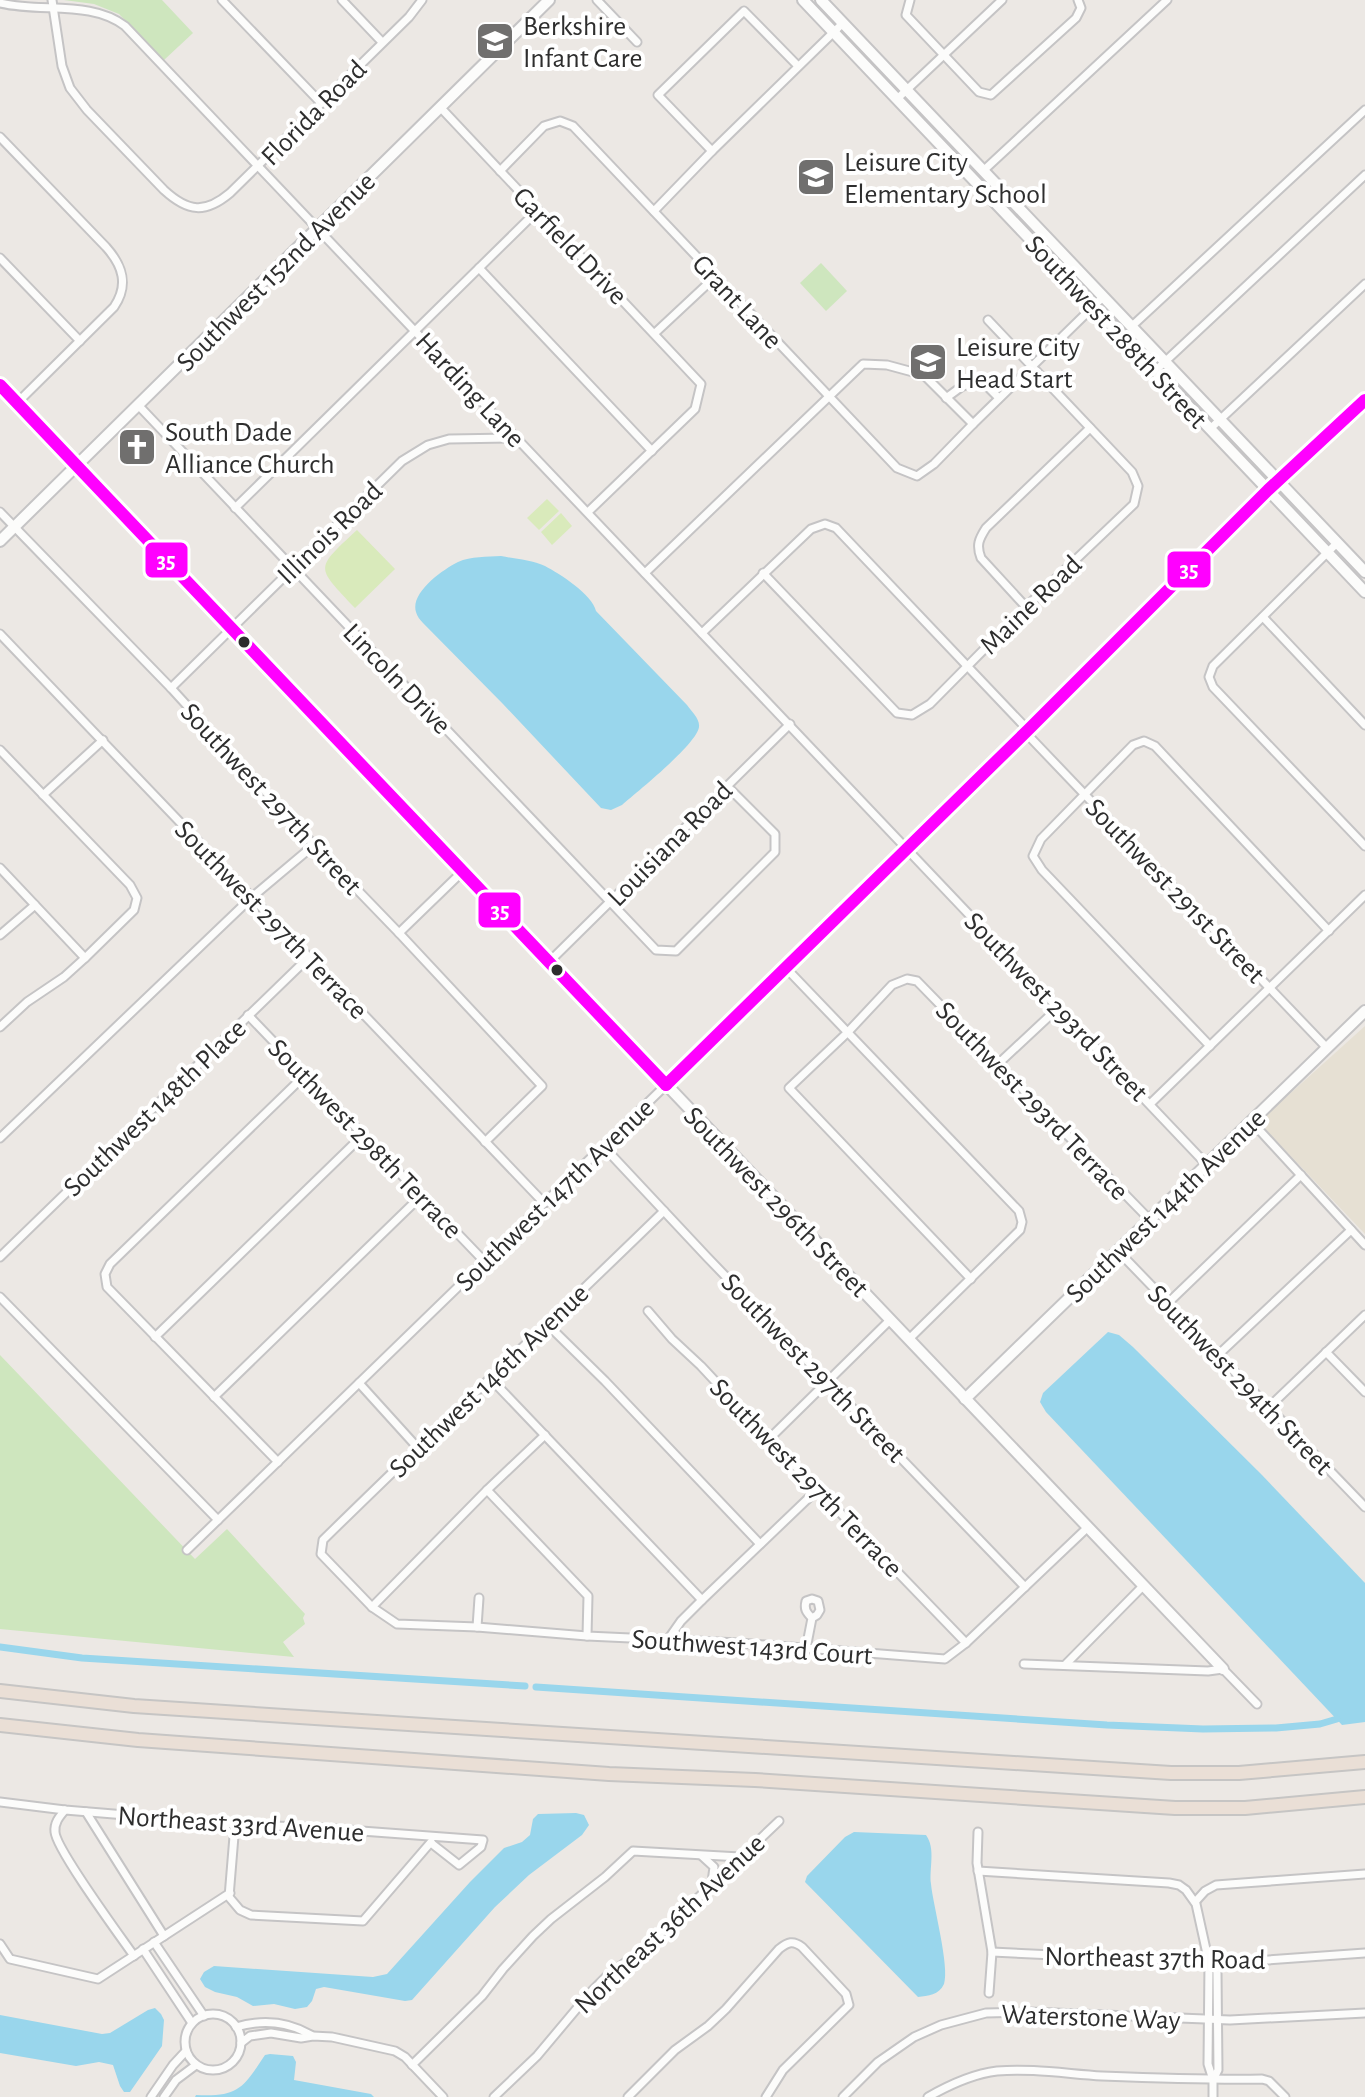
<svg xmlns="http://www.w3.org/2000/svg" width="1365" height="2097" viewBox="0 0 1365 2097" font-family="'Alegreya Sans',sans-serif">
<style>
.education{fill:#e6e0d3}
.green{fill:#cee6be}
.pitch{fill:#d9eabb}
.water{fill:#99d6ec}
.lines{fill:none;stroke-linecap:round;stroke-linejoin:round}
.canal{stroke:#99d6ec;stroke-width:7}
.street-casing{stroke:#c5c4c5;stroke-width:11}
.secondary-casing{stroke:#c5c4c5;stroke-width:14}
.highway-casing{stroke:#c6c5c4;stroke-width:16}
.street{stroke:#fcfcfb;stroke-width:7}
.secondary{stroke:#fcfcfb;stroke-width:10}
.highway{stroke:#eadfd6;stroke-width:12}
.bus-1-casing{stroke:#fff;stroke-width:18}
.bus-1{stroke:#f0f;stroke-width:12}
.bus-dot{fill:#2e2e2e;stroke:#fff;stroke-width:3}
.labels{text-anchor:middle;stroke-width:8;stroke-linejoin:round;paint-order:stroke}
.poi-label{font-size:28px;fill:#2e2e2e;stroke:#fff;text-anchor:start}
.street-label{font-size:28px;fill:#2e2e2e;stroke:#fff}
.line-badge{stroke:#fff;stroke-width:3}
.badge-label{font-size:22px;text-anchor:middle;font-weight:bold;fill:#fff}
</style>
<rect width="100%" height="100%" fill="#ece8e4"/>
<path class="education" d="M1365 1026V1234L1266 1130 1265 1126 1150 1220Z"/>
<g class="green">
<path d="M64 0H162L193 33 164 60 119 14 94 4Z"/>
<path d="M821 263 847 291 826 311 800 283Z"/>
<path d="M0 1355 195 1559 227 1529 305 1614 303 1618 305 1624 283 1642 294 1657 0 1629Z"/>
</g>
<g class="pitch">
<path d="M547 499 559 511 539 530 527 518Z"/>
<path d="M561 513 572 526 552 545 541 532Z"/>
<path d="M357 530 395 569 355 608C316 566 314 570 357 530Z"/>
</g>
<g class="water">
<path d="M501 556C515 559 532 560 545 566 560 574 592 594 596 611L687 705C692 712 700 719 699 727 697 744 637 792 622 805L611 810 601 808 503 704 423 623C420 620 417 616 416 612 410 593 442 570 458 562 471 556 487 557 501 556Z"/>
<path d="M1108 1332 1119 1335 1133 1347 1261 1474 1365 1583V1722L1342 1725 1046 1412 1040 1402 1043 1393Z"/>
<path d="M576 1813 584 1815 589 1825 582 1835 529 1875 495 1907 412 2000 405 2001 324 1987 316 1989 312 2001 307 2007 295 2009 274 2004 253 2006 237 1997 215 1992 205 1987 200 1979 204 1972 214 1966 373 1977 387 1974 470 1882 504 1848 522 1842 530 1835 533 1819 538 1814Z"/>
<path d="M854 1832 926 1835C936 1849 929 1868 931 1884 933 1905 950 1967 944 1984 939 1995 928 1996 918 1997L805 1882 807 1876 845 1837Z"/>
<path d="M155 2008 161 2014 164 2020 162 2046 130 2092H124L120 2086 113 2065 99 2062 76 2066 0 2053V2015L102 2034 110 2033 148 2010Z"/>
<path d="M270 2054 293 2056 296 2062 294 2080 371 2094 374 2097H195L196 2095C239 2097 243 2088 265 2055Z"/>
</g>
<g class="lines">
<g class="canal">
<path d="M0 1647 82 1658 525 1686"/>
<path d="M536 1687 1107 1725 1203 1729 1276 1728 1320 1724 1337 1719"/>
</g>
<g class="street-casing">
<g id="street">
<path d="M52 0 62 66 70 88 87 110 164 190C188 212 205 214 230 193L409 17 422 0"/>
<path d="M222 0 321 103"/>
<path d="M342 0 382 42"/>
<path d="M597 0 637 42"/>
<path d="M910 0 906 15 979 92 991 95 1076 18 1081 8 1078 0"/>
<path d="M0 3C42 13 91 0 125 26L1207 1165"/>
<path d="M897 99 1002 0"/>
<path d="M440 107 701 384 695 409 588 512"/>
<path d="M0 137 106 247C123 266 129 285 114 307L17 403"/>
<path d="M712 151 658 95 744 11 798 66"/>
<path d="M500 171 544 126 560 121 573 126 897 468 917 476 934 464 973 424 1103 297"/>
<path d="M983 171 1167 0"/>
<path d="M654 211 712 151 843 23"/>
<path d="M0 258 80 341"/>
<path d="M479 268 652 451"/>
<path d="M1131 327 1365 110"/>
<path d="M655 333 715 277"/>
<path d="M1155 371 1365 175"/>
<path d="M946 398 961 387 980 379 999 398"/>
<path d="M139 406 656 950 676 951 775 852V834L727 786"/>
<path d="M1210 429 1365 284"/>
<path d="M235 508 538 210"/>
<path d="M0 512 171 688 314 845 399 933 542 1086 485 1142"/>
<path d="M1337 543 1213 666 1209 677 1213 687 1365 846"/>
<path d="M645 573 863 364 887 365 924 375 973 424"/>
<path d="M763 573 897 713 912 715 930 704 1026 607 1134 504 1138 486 1132 472 988 320"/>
<path d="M1026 607 981 558C976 545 979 539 986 528L1090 428"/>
<path d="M1263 617 1365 725"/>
<path d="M702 633 811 529 825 524 836 528 1028 730"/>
<path d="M0 634 544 1203"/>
<path d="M171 688 402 461 428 445 449 439 517 438"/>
<path d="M1025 732 1327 1048"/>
<path d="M0 750 130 885 137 898 134 910 85 958 64 977 27 1002 0 1027"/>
<path d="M43 795 103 740"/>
<path d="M0 868 85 958"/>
<path d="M399 933 462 872"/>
<path d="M0 935 35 905"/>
<path d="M549 962 790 724"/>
<path d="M785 967 1019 1211 1022 1222 1020 1230 909 1339"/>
<path d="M248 1015 484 1261"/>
<path d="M1210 1046 1042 870 1033 856 1041 839 1133 745 1144 741 1155 746 1329 931"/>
<path d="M998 1064 1058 1008"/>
<path d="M1150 1104 1365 895"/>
<path d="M1251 1121 1365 1245"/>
<path d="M0 1138 251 898 314 845"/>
<path d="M603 1146 707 1257 1025 1587"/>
<path d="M664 1211C551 1321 436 1429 323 1540L321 1554 372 1607 397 1624 477 1627 587 1636 739 1643 945 1659 966 1643 1087 1528"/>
<path d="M1118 1251 1365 1507"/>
<path d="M0 1257 309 957"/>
<path d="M971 1279 789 1088 847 1033 892 985 907 979 917 981 1150 1220"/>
<path d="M0 1297 218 1520"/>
<path d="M1168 1303 1301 1175"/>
<path d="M648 1311 672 1339 701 1366 769 1439 966 1643"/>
<path d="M547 1324 605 1381 760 1544"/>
<path d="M155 1337 363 1135"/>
<path d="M1326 1352 1365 1392"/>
<path d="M1218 1355 1351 1230"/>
<path d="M491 1379 702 1600"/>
<path d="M359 1383 417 1447"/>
<path d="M214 1397 421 1196"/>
<path d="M1269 1407 1365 1315"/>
<path d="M769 1439 890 1320"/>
<path d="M278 1462 107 1287 105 1274 110 1264 305 1075"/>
<path d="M487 1490 588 1596 587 1636"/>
<path d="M187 1550 666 1085"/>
<path d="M372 1607 487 1490 545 1435"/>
<path d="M477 1627 479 1598"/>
<path d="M667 1641 681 1621 702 1600 818 1489"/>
<path d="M806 1649 812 1618 817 1615 820 1610 818 1601 812 1599 806 1601C804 1609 806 1612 812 1618"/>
<path d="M1024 1664 1208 1671 1223 1669 1257 1704"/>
<path d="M1065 1665 1143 1586"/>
<path d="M0 1802 65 1810 235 1824 321 1828 483 1840 481 1847 459 1865 431 1843"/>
<path d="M65 1810C59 1817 54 1823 55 1832 56 1849 120 1936 134 1956"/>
<path d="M86 1812 164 1936"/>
<path d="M235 1824 229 1897 240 1910 251 1915 363 1921 431 1842"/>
<path d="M978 1832 977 1863 992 1952 989 1993"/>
<path d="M702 1856 714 1867 712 1882"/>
<path d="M978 1871 1169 1883 1179 1885 1186 1890 1196 1904 1209 1963 1208 2064 1213 2080"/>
<path d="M1195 1902 1205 1891 1216 1885 1365 1874"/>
<path d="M154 1942 204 2016"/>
<path d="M0 1944 10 1959 98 1979 230 1893"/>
<path d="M143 1949 192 2023"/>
<path d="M992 1952 1225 1963 1365 1953"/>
<path d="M1209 1963 1217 1971 1218 2070 1213 2080V2097"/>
<circle cx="213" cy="2042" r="28"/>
<path d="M236 2027C263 2019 287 2021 311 2035"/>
<path d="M241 2043 250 2036 271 2033 301 2038 313 2036 332 2037 395 2051 405 2057 443 2097"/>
<path d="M412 2065 482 1996 503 1969 533 1936 551 1919 605 1877 633 1851 740 1857"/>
<path d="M151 2097 173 2065 186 2051"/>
<path d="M164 2097 176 2080 196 2065"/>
<path d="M494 2097 537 2056 589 1994 607 1976 644 1949 779 1821"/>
<path d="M628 2097 675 2050 708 2026 726 2009 779 1949C788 1942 793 1940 802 1947L846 1994 849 2005 783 2070 766 2097"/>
<path d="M843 2097 878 2062 914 2037 941 2025 986 2013 1029 2012 1230 2020 1365 2013"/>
<path d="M928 2097C949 2085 972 2074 997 2071 1031 2068 1068 2074 1102 2076 1155 2078 1209 2080 1262 2079L1269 2081 1285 2097"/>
</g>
</g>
<g class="secondary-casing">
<g id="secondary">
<path d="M803 0 1365 592"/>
<path d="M821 0 1365 572"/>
<path d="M0 385 1223 1669"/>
<path d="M0 541 549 0"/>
<path d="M666 1085 1028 730 1268 490 1365 400"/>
<path d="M965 1399 1365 1011"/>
</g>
</g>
<g class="highway-casing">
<g id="highway">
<path d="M0 1691 134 1706 330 1719 1171 1773H1239L1365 1762"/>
<path d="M0 1725 138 1740 414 1760 609 1774 755 1780 1175 1808H1245L1365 1797"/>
</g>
</g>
<use href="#street" class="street"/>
<use href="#secondary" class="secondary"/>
<use href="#highway" class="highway"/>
<g class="bus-1-casing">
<g id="bus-1">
<path d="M0 385 666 1085"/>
<path d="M666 1085 1028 730 1268 490 1365 400"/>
</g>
</g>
<use href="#bus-1" class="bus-1"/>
</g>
<defs>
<g id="school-square" transform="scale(2)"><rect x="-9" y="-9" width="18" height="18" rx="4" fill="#706f6e" stroke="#fff"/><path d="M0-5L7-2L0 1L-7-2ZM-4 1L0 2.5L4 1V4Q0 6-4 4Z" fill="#fff"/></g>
<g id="church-square" transform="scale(2)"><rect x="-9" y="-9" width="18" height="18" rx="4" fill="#706f6e" stroke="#fff"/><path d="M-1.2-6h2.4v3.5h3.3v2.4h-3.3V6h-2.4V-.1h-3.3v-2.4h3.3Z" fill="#fff"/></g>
</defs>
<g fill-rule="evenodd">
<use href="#school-square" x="495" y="41"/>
<use href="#school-square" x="816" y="177"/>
<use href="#school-square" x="928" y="362"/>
<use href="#church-square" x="137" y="447"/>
</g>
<g class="bus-dot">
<circle cx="244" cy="642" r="7"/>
<circle cx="557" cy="970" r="7"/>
</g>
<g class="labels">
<g class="poi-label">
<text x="523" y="35">Berkshire<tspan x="523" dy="32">Infant Care</tspan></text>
<text x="844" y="171">Leisure City<tspan x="844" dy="32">Elementary School</tspan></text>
<text x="956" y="356">Leisure City<tspan x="956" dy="32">Head Start</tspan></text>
<text x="165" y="441">South Dade<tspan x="165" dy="32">Alliance Church</tspan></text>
</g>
<g class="street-label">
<text transform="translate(313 112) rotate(-45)" y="10">Florida Road</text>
<text transform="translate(571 245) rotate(46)" y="10">Garfield Drive</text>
<text transform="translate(275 271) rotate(-45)" y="10">Southwest 152nd Avenue</text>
<text transform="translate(738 301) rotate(47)" y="10">Grant Lane</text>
<text transform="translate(1117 331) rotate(47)" y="10">Southwest 288th Street</text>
<text transform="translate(471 389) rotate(47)" y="10">Harding Lane</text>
<text transform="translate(329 532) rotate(-44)" y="10">Illinois Road</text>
<text transform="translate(1030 604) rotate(-44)" y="10">Maine Road</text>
<text transform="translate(398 678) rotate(46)" y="10">Lincoln Drive</text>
<text transform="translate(272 798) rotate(47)" y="10">Southwest 297th Street</text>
<text transform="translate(669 843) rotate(-45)" y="10">Louisiana Road</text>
<text transform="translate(1176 890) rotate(46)" y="10">Southwest 291st Street</text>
<text transform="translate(272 919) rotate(46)" y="10">Southwest 297th Terrace</text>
<text transform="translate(1057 1006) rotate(46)" y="10">Southwest 293rd Street</text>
<text transform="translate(1033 1100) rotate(46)" y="10">Southwest 293rd Terrace</text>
<text transform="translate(154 1107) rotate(-44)" y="10">Southwest 148th Place</text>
<text transform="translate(366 1138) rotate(46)" y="10">Southwest 298th Terrace</text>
<text transform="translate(554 1194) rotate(-44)" y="10">Southwest 147th Avenue</text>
<text transform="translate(777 1201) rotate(46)" y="10">Southwest 296th Street</text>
<text transform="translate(1165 1205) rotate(-44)" y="10">Southwest 144th Avenue</text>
<text transform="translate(814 1367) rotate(46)" y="10">Southwest 297th Street</text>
<text transform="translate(1241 1379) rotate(46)" y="10">Southwest 294th Street</text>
<text transform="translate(488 1380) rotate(-44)" y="10">Southwest 146th Avenue</text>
<text transform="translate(807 1477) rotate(46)" y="10">Southwest 297th Terrace</text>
<text transform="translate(752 1646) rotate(4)" y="10">Southwest 143rd Court</text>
<text transform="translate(241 1823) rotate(4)" y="10">Northeast 33rd Avenue</text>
<text transform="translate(669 1923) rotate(-43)" y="10">Northeast 36th Avenue</text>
<text transform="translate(1155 1957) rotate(1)" y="10">Northeast 37th Road</text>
<text transform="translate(1091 2016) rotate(2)" y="10">Waterstone Way</text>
</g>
</g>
<g class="line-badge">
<rect x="144" y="541" width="45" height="38" rx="8" fill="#f0f"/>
<rect x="1166" y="550" width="46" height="39" rx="8" fill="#f0f"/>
<rect x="477" y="891" width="45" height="38" rx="8" fill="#f0f"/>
</g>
<g class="badge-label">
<text x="166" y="568">35</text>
<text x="1189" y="577">35</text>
<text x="500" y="918">35</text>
</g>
</svg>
